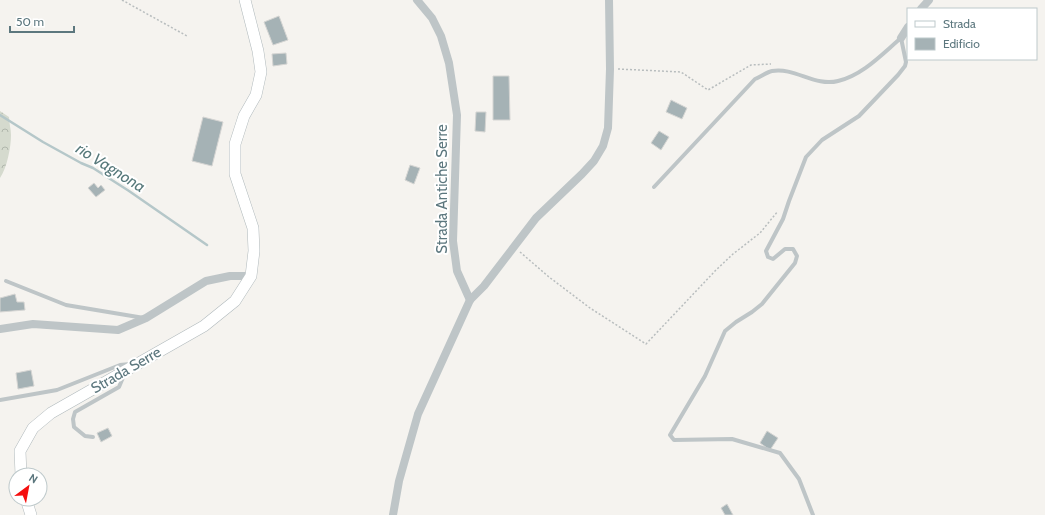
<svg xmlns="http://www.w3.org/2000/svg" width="1045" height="515" viewBox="0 0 1045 515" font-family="Cabin,sans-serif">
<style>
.forest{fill:url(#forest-crowns)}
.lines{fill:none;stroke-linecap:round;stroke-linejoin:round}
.stream{stroke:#b5c7c9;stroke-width:2.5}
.building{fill:#a5b2b5;stroke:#d5d5d3}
.secondary-casing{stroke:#b0b9bc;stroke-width:12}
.path{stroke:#b8bdbe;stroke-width:1.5;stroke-dasharray:2 2;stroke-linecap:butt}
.service{stroke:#bec5c7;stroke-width:4}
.minor{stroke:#bec5c7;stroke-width:8}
.secondary{stroke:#fff;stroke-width:11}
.labels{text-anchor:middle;stroke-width:4;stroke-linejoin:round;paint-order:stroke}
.street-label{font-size:15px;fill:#5c777e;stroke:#fff}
.water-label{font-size:16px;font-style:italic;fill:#57797b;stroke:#fff}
</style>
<defs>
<pattern id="forest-crowns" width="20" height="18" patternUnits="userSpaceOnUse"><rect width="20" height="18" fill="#d5dace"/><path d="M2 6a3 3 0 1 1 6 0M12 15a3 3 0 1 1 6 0" fill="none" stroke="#b0b6ac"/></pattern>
</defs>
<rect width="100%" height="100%" fill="#f5f3ef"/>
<path class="forest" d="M0 111 9 117C9 123 11 129 11 135 11 147 7 168 0 178Z"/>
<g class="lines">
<path class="stream" d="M0 115 43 142 81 163 93 168 129 191 207 245"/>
</g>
<g class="building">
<path d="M279 16 288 40 273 45 264 22Z"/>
<path d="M286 53 287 64 273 66 272 54Z"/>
<path d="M493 76H509L510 120H493Z"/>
<path d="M671 100 687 108 682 119 666 112Z"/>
<path d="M476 112H486L485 132 475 131Z"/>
<path d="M203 117 223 122 212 166 192 161Z"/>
<path d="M659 131 669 137 661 150 651 143Z"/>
<path d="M410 165 420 168 414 184 405 180Z"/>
<path d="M94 183 98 188 101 185 105 190 96 197 88 188Z"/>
<path d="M15 294 17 302H24L25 310 0 312V298Z"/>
<path d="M31 370 34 386 18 389 16 373Z"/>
<path d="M108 428 112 436 101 442 97 433Z"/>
<path d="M767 431 778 438 770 450 760 443Z"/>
<path d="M727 504 733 515H725L721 508Z"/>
</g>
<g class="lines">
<g class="secondary-casing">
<g id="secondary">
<path d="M21 475 20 451 33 428 51 413 204 326 235 301 251 276 254 251 253 228 235 174V144L244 116 256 95 261 72 258 51 245 0"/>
<path d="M26 499 31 515"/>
</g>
</g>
<g class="path">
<path d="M122 0 187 36"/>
<path d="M618 69 681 72 708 90 751 65 771 64"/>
<path d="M520 252 549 277 590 308 646 344 716 270 733 254 760 233 778 211"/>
</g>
<g class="service">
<path d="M654 187 755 79C760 77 767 72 772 71 795 67 815 87 838 81 863 75 882 54 901 38L906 62 905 66 898 75 859 116 822 140 806 157 789 201 783 219 766 251 768 257 773 259 785 249H793L797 256 795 263 762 304 752 312 736 322 725 331 705 376 670 435 674 440 732 439 780 453 799 479 813 515"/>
<path d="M6 281 66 305 144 318"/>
<path d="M0 400 57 390 120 365 130 364"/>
<path d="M93 437 85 436 74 427 73 419 75 412 119 387 124 375"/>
</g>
<g class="minor">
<path d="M417 0 432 18 441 36 449 63 457 115 453 241 457 271 470 300"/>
<path d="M921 9 929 0"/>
<path d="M901 38 908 27"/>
<path d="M0 329 33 324 118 330 146 318 206 281 230 276H251"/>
<path d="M393 515 399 481 418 414 470 300 484 286 536 218 582 174 594 161 603 146 608 128 610 69 609 0"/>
</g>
<use href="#secondary" class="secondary"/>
</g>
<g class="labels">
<g class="street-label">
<text transform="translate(442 189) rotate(-90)" y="5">Strada Antiche Serre</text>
<text transform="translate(126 370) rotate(-30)" y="5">Strada Serre</text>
</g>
<g class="water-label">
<text transform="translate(111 167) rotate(32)" y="6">rio Vagnona</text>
</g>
</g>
<rect x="907" y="8" width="130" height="52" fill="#ffffff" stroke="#bec9cb"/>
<rect x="915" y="21" width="20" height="6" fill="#ffffff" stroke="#bec9cb"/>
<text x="943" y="28" font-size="12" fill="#5c777e">Strada</text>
<rect x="915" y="38" width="20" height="12" fill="#a5b2b5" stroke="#bec9cb"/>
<text x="943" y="48" font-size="12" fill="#5c777e">Edificio</text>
<g transform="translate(28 487) rotate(32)"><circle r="19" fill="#ffffff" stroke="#bec9cb"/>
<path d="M0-3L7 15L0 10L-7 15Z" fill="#f50f0f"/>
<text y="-6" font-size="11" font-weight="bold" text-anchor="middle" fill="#5c777e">N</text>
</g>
<path d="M10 26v6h64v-6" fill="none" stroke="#5c777e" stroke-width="2"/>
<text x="16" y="26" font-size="12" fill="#5c777e" stroke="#ffffff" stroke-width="3" paint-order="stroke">50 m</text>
</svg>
